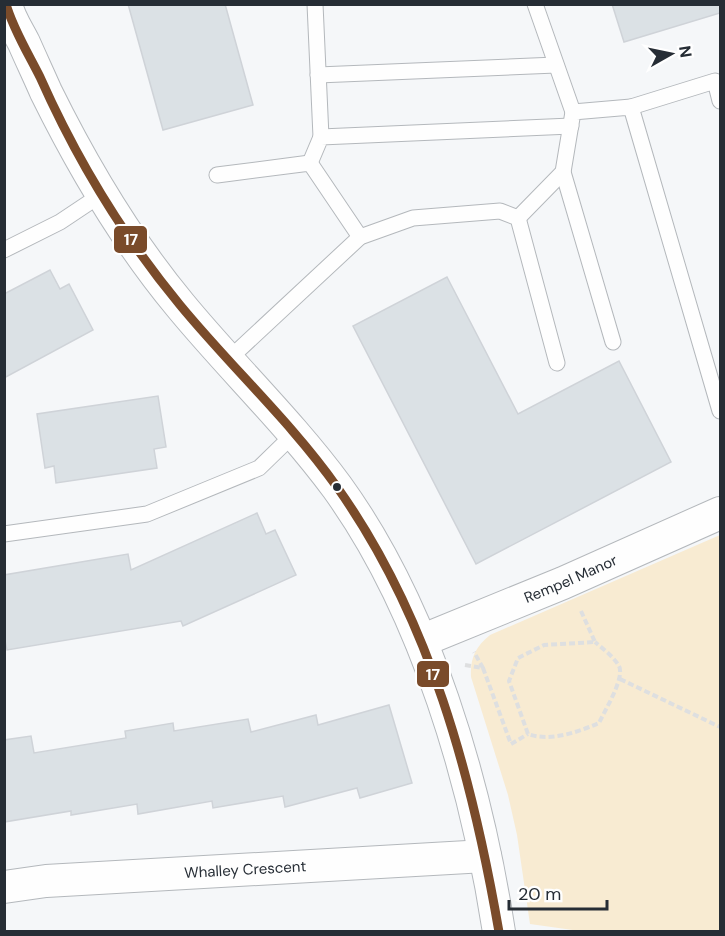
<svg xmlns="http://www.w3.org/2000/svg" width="725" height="936" viewBox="0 0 725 936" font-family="'DM Sans',sans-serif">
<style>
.green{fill:#f8ebd2}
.building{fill:#dbe1e5;stroke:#cfd3d8;stroke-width:1.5}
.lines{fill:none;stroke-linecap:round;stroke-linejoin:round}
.service-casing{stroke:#b4b8bc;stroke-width:17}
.minor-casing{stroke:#b4b8bc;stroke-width:34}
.path{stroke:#dedfe0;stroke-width:4;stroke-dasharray:6 3;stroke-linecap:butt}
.service{stroke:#fefefe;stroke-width:15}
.minor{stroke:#fefefe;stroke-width:32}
.bus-1-casing{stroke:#fff;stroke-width:14}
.bus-1{stroke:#7a4b2a;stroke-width:9}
.bus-dot{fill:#262d35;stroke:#fff;stroke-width:2}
.labels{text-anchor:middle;stroke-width:4.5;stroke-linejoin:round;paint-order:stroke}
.street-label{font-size:15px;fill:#262d35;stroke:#fff}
.line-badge{stroke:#fff;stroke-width:2}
.badge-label{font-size:16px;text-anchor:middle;font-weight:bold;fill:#fff}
</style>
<rect width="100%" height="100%" fill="#f5f7f9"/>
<path class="green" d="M720 535V931L587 932 530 924 517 835 508 795 471 677C470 659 475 647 490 635Z"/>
<g class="building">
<path d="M128 4H225L253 105 163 130Z"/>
<path d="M612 4H720V13L624 42Z"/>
<path d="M50 270 60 289 69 284 93 330 4 378V294Z"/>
<path d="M447 277 518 414 619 361 671 462 476 564 353 326Z"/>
<path d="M158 396 166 447 154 449 157 468 56 483 54 466 45 468 37 414Z"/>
<path d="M257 513 266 534 275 530 296 575 183 626 181 621 7 650 4 636V575L128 554 131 570Z"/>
<path d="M389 705 412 783 360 798 357 788 285 807 283 796 213 808 212 801 138 814 137 804 71 815V811L4 822V740L31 736 34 753 126 738 125 731 173 723 174 731 248 719 251 732 316 715 318 725Z"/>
</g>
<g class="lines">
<g class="service-casing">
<g id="service">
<path d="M315 4 321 137"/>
<path d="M535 4 573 112"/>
<path d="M318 75 556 65"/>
<path d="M631 107 715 81 720 101"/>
<path d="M310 163 321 137 571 126"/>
<path d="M563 172 613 342"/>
<path d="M217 175 310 163 360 237"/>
<path d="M518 218 563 172 573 112 631 107 720 411"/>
<path d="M4 250 60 222 102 194"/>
<path d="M229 359 360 237 413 218 500 211 518 218 557 363"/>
<path d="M4 534 147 514 259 468 294 434"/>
</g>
</g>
<g class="minor-casing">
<g id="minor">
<path d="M6 4C9 18 18 31 24 43 31 59 39 76 46 92 83 167 126 240 180 305 231 367 289 422 337 487 426 610 476 783 499 932"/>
<path id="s1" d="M421 641 563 583 720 513"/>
<path id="s2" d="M4 887 46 881 485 856"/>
</g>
</g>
<g class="path">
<path d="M581 611 595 642 544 645 518 658 509 681 528 734C550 742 578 732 599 723 605 710 625 678 619 666 613 656 603 649 595 642"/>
<path d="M465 665 483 668 474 652"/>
<path d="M483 668 511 744 528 734"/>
<path d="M620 679 720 727"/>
</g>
<use href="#service" class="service"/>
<use href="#minor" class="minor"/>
<g class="bus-1-casing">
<path id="bus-1" d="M6 4C12 27 29 55 40 77 76 158 123 236 180 305 231 367 291 422 337 487 430 618 472 776 499 932"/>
</g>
<use href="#bus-1" class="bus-1"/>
</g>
<circle class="bus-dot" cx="337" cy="487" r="5"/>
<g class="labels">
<g class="street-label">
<text dy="5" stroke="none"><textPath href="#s1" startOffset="162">Rempel Manor</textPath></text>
<text dy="5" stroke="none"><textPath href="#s2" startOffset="242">Whalley Crescent</textPath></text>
</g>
</g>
<g class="line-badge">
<rect x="113" y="225" width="35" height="29" rx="6" fill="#7a4b2a"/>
<rect x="416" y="660" width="34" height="28" rx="6" fill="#7a4b2a"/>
</g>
<g class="badge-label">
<text x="131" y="245">17</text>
<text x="433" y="680">17</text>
</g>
<rect width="725" height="936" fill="none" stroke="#262d35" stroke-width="12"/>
<g transform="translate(671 54) rotate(81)" stroke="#ffffff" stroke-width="4.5" paint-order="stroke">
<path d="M0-4.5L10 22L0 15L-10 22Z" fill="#262d35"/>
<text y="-9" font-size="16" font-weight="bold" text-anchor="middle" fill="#262d35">N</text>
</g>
<path d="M509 900v9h98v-9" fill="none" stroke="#262d35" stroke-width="3"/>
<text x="518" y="900" font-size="18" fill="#262d35" stroke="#ffffff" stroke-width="4.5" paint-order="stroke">20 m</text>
</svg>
